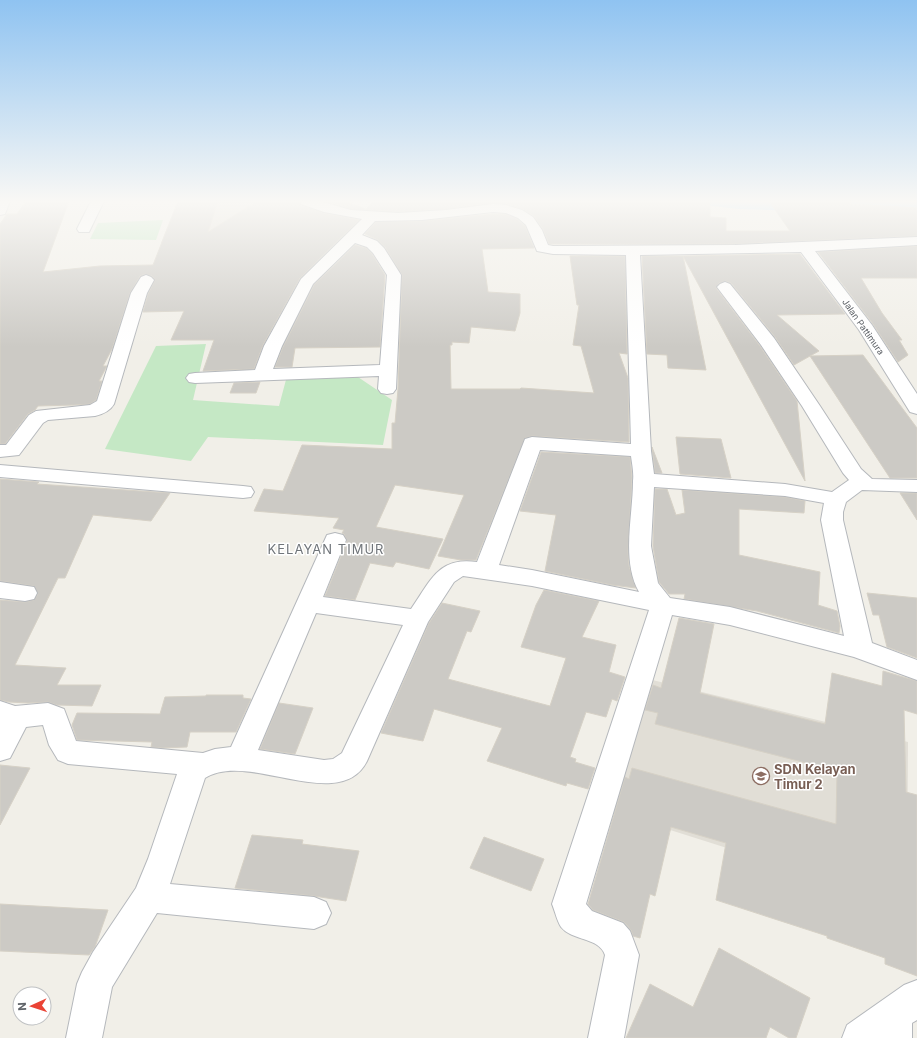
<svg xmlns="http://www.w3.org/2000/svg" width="917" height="1038" viewBox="0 0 917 1038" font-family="Inter,sans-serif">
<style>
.education{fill:#e1ded6}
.green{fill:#c5e8c5}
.water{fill:#aadaff}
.building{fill:#cccac5;stroke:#d6d1c6}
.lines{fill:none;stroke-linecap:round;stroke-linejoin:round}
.street-casing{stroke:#b5b8bc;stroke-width:2}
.secondary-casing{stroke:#b6babf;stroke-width:2}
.street{fill:#fff;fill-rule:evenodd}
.secondary{fill:#fff;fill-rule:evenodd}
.labels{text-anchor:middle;stroke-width:3;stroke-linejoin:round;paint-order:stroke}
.far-street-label{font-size:9px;fill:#5f6368;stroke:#fff}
.quarter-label{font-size:13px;letter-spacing:1px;fill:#70757a;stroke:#fff}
.near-education-label{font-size:13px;font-weight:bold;fill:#785e54;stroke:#fff;text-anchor:start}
</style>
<rect width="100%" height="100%" fill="#f1efe8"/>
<g class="education">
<path d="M191 201H287L226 242 161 243 167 228 180 226Z"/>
<path d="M644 678 908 742 907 905 604 809Z"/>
</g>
<g class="green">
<path d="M163 220 156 240 90 239 98 223Z"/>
<path d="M206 344 193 400 279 406 287 376 352 373 392 400 383 445 208 437 191 461 105 449 156 346Z"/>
</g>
<path class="water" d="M670 201H917V214L739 209Z"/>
<g class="building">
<path d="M26 201H69L43 272 100 266 153 265 178 201H218L208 232 257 201H299L301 205 324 213 359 220 300 278 263 345 254 369 203 371 214 340H171L184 311 143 312 148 294 155 280 152 276 145 274 140 276 130 293 112 349 103 366H107L99 381H102L96 400 90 404 74 405 38 406 35 410 28 414 5 444H0V224L7 214H17Z"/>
<path d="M326 201H344L366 209 374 201H710V217L726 218V231H790L769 201H849L851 204 917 208V236L735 244H549L543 229 534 216 522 209 506 204 493 203 446 209 398 212 351 209Z"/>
<path d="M493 214H506L517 219 525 226 534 248 482 249 488 292 520 294V313L515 331 471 327 469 343 452 342V345H450L451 389H520L521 388 594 393 581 346 573 345 579 305H577L570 256H625L627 354 619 353 628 378 629 442 532 436 525 438 476 560H461L438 556 464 495 395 485 376 527 443 539 429 569 396 562 393 567 370 563 355 600 325 596 347 541 344 534 342 533 344 530 333 528 339 518 254 511 264 489 283 491 302 445 392 449V423H395L398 389 402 275 385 247 378 240 365 234 376 222 422 221Z"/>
<path d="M355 245 366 248 372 254 385 275 380 347 295 348 292 367H275L283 347 314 285Z"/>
<path d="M917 246V278H861L882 313 902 340H899L908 355 898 362 873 324 818 252Z"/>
<path d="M800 254 845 314 777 315 819 351 810 356 863 355 917 428V478H890L810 356 794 365 775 337 731 283 726 281 719 283 716 288 760 346 797 401 805 481 683 256Z"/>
<path d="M642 256H683L706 370 668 368 667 355 647 354Z"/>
<path d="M260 382 256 393H230L234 383Z"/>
<path d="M676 437 721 439 731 478 680 474Z"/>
<path d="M652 447 662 473H655Z"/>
<path d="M541 452 630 457 632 478 628 552 629 566 636 588 612 585 545 571 556 515 520 511Z"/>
<path d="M0 479 39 482 37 484 170 493 151 521 93 515 65 578H58L15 665 66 668 57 685H101L92 706 57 705 48 702 28 703 9 702 0 700V600L25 602 34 600 38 594 34 586 0 581Z"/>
<path d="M655 489H667L676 515 685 513 682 490 785 497 805 501 804 513 739 509V555L820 572 818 605 837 611 840 626 839 633 757 611 684 599 685 594H669L659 582 653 546Z"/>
<path d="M900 493H917V520Z"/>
<path d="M544 590 599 601 582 637 616 645 609 672 625 677 617 701 612 699 606 717 586 712 570 757 576 759 575 762 595 768 588 789 567 783 566 786 487 761 502 728 434 709 423 741 381 733 429 623 442 603 480 611 471 632 467 631 448 679 550 706 566 658 521 647 536 605Z"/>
<path d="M867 593 917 598V658L887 647 879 615H873Z"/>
<path d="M679 618 714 624 700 693 825 724 832 673 882 686 883 671 917 681V714L904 710 906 792 917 795V976L885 964V958L827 938V936L716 900 726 843 671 827 655 896 650 894 640 938 633 936 631 930 624 922 593 910 588 904 625 777 629 779 632 768 836 824 837 771 655 724 658 713 645 710 653 685 661 688Z"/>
<path d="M206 695H243V698L251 699 236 732H190L187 747 162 748 151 747 152 742 77 740 72 725 77 713 160 714 165 697 206 696Z"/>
<path d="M279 703 313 708 295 754 260 749Z"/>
<path d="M0 765 30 768 0 825Z"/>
<path d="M252 835 303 840 302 844 359 851 346 901 314 896 235 888Z"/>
<path d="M484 837 544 859 531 891 470 868Z"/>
<path d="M0 904 108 910 95 947 89 955 0 951Z"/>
<path d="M719 948 810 998 796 1038H789L770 1027 766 1038H626L650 984 693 1007Z"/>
</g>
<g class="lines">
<g class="street-casing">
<g id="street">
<path d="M91 201H104L89 232H79L77 229Z"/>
<path d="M300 201H319L351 210 398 213 446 210 493 204 506 205 522 210 533 217 542 230 548 245 553 246 735 245 917 237V245L815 251 872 325 917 394V414L910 412 859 330 801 252 640 255 651 451 654 474 785 484 832 492 849 480 843 473 802 406 761 345 717 287 720 284 725 282 730 284 774 338 820 406 861 469 872 479 917 480V492L862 490 846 502 843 512V520L872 643 917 660V680L854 657 730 625 672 615 586 904 592 911 623 923 630 931 639 955 624 1038H588L605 955C599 937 572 941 561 927 557 921 555 911 552 904L649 610 532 586 463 576 454 582 428 622 367 761C340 815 247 750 205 778L170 884 314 897 326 902 331 913 326 924 314 929 157 913 112 987 102 1038H66L77 984 82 972 93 952 136 888 148 859 177 774 68 764 58 760 49 745 43 725 26 727 10 758 0 761V701L15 706 48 703 64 709 76 741 203 753 215 749 231 747 327 535 335 533 343 535 346 540 323 597 411 609C430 582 438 556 477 562L525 439 532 437 631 444 626 255 553 254 537 251 526 225 518 218 506 213 493 212 422 220 375 221 362 235 377 241 384 248 401 275 396 389 393 393 387 394 381 393 378 389 379 376 195 383 189 382 186 378 189 374 195 373 255 370 264 346 301 279 362 219 324 212 301 204ZM355 243 367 247 373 253 387 275 380 365 273 369 282 346 313 284ZM540 450 631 456C632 464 634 473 633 481 633 516 621 560 639 592L532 570 499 565ZM654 487 785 496 824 503 821 520 844 636 730 607 670 598 658 583 651 546ZM316 613 403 625 342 753 333 759 324 760 258 750Z"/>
<path d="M146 275 151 277 154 280 147 293 114 404C110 411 103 414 95 416L48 420 43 423 19 455 0 457V445H6L29 415 36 411 90 405 97 401 131 293 141 277Z"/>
<path d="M0 465 243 486 251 487 254 492 251 497 243 498 0 477Z"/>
<path d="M0 582 34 587 37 593 34 599 25 601 0 598Z"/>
<path d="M917 980V1020L912 1023V1038H842L847 1025 904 985Z"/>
</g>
</g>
<g class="secondary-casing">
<path id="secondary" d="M0 201H10L5 214 0 215Z"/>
</g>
<use href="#street" class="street"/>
<use href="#secondary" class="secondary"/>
</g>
<linearGradient id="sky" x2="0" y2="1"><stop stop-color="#8fc3f1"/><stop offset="0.58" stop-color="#f9f8f5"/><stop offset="1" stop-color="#f9f8f5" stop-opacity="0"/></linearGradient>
<rect width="917" height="347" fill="url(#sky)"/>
<defs>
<g id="school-ring" transform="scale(0.9)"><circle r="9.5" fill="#fff" stroke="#8d6e63" stroke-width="1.5"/><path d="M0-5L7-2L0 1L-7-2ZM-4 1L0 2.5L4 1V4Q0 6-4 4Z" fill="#8d6e63"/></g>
</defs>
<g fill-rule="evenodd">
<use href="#school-ring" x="761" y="776"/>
</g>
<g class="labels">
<g class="far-street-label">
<text transform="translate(863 327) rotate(55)" y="3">Jalan Pattimura</text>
</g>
<g class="quarter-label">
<text x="326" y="554">KELAYAN TIMUR</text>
</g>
<g class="near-education-label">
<text x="774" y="774">SDN Kelayan<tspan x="774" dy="15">Timur 2</tspan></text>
</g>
</g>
<g transform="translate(32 1006) rotate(267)"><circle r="19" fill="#ffffff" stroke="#bfc1c3"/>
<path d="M0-3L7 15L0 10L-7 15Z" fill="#ea4335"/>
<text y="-6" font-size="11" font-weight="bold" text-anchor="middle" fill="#5f6368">N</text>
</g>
</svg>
